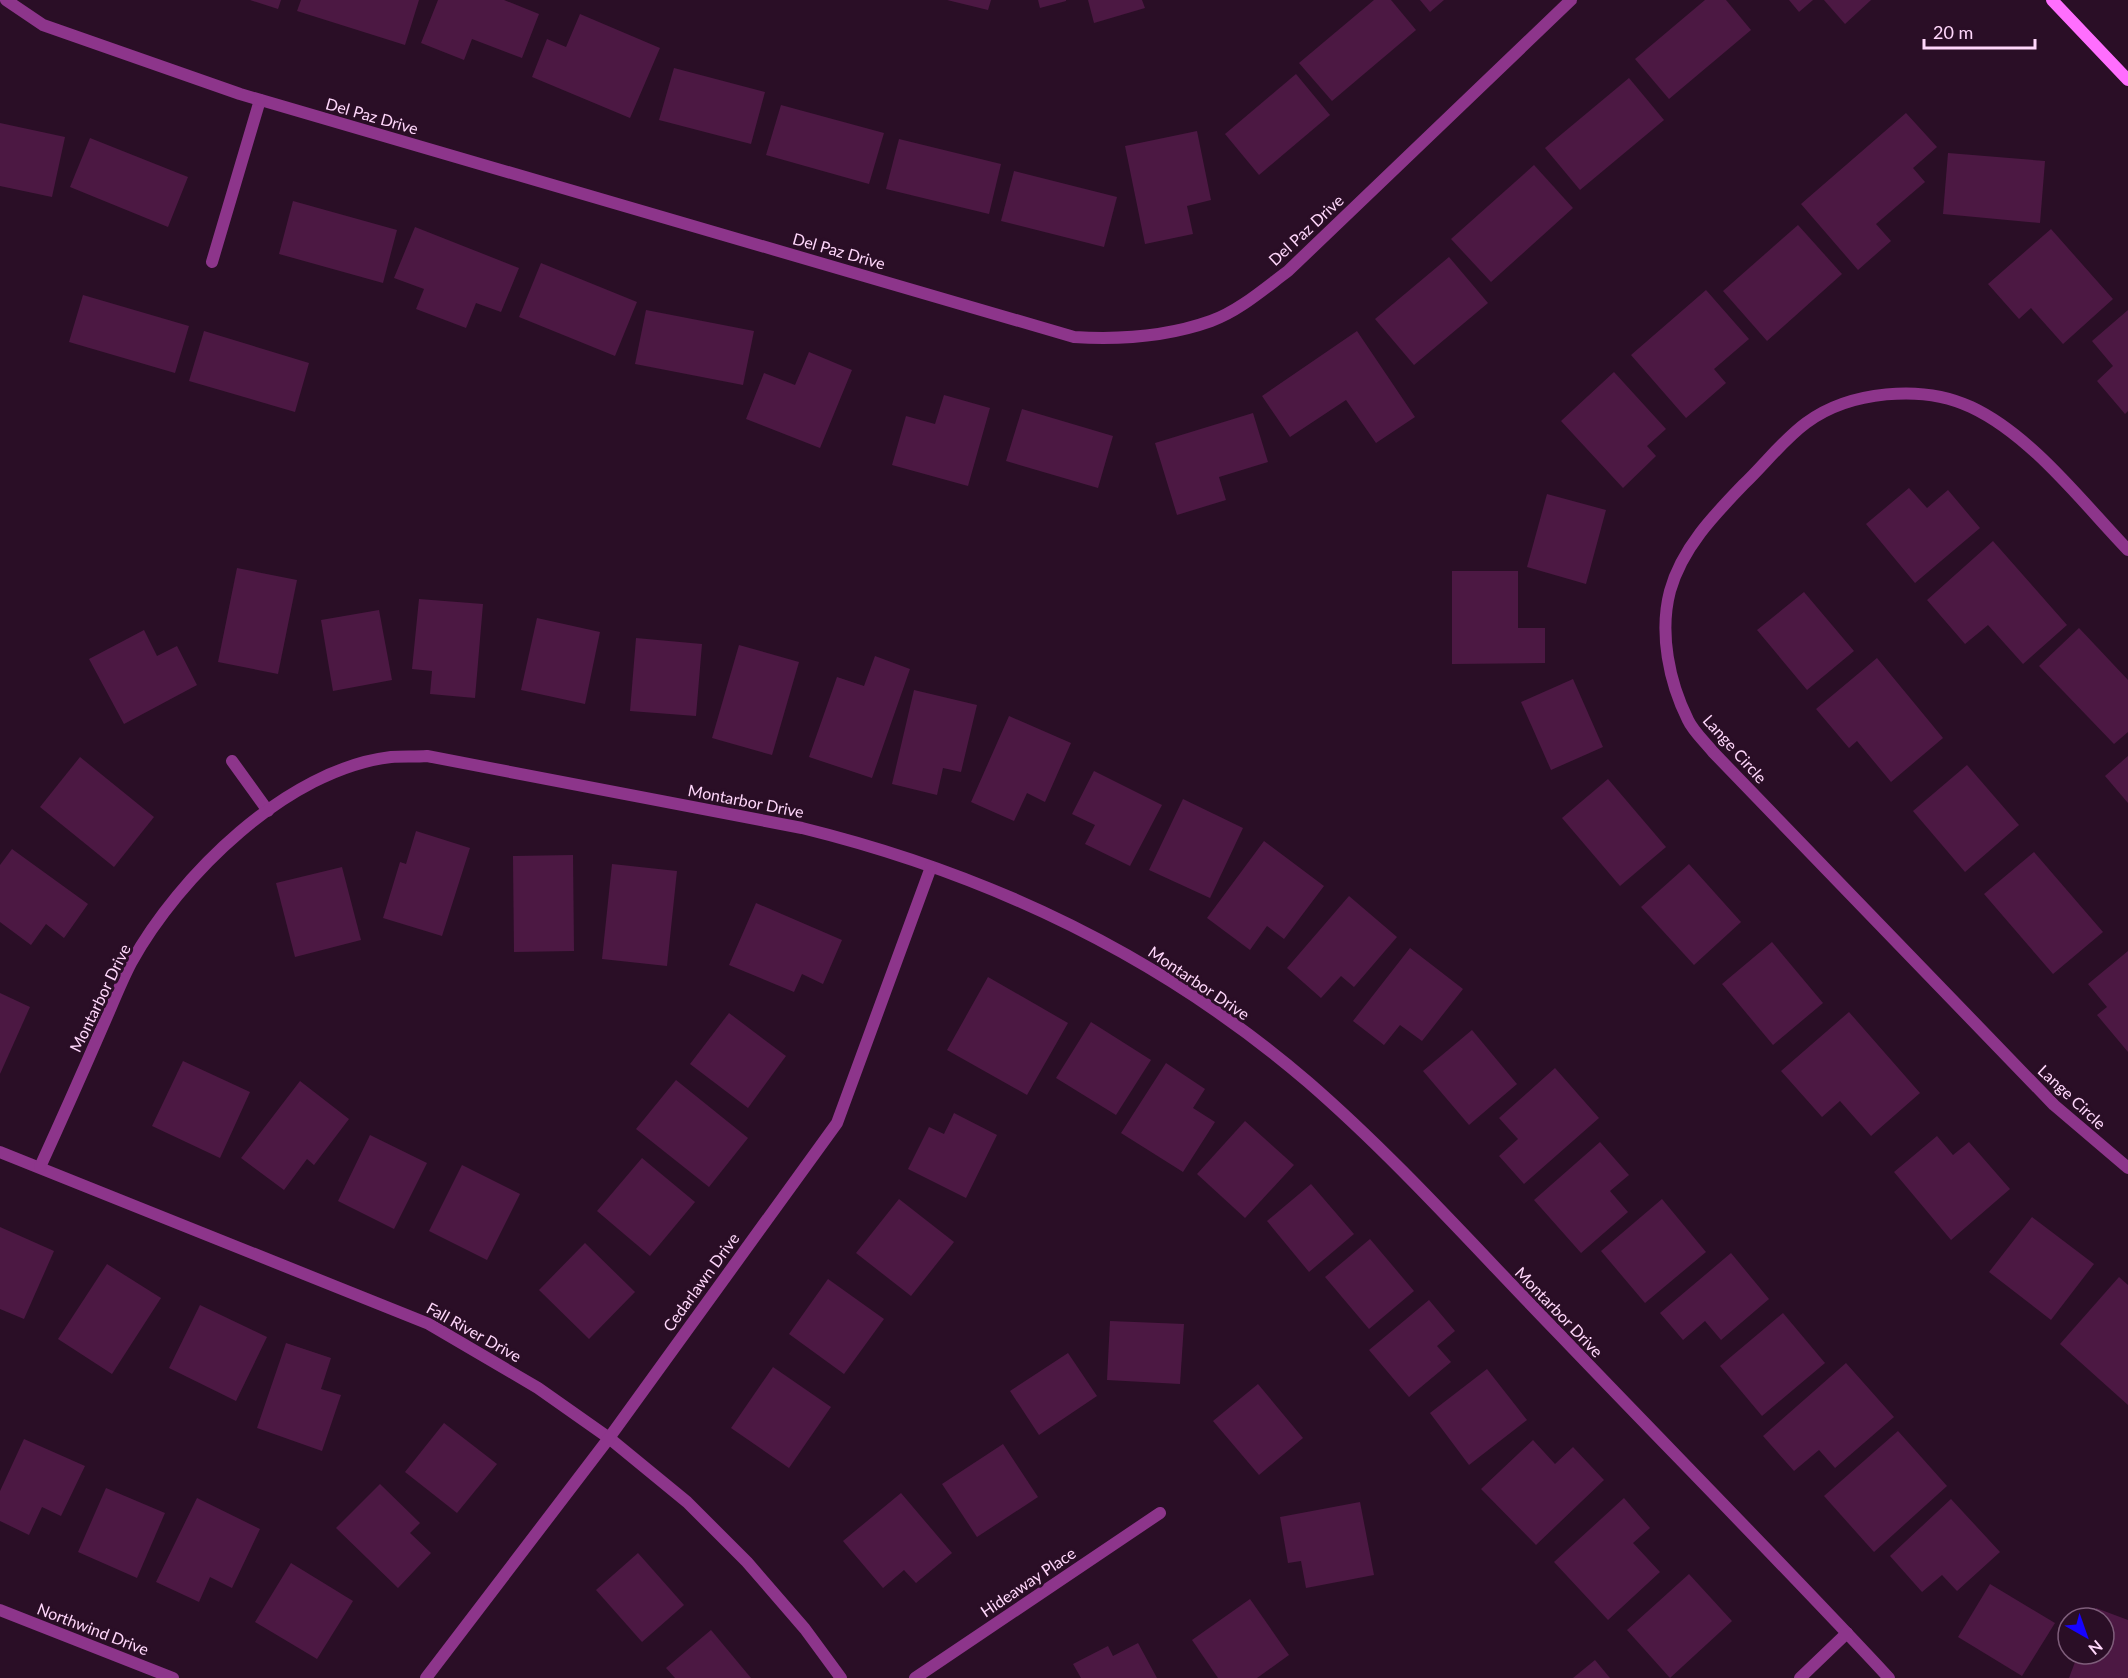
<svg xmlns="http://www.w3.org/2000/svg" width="2128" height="1678" viewBox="0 0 2128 1678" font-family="Lato,sans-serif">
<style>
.building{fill:#4c1843}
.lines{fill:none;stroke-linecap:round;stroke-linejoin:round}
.lane{stroke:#8d358b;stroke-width:12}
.street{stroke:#8d358b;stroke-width:12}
.secondary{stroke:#ff6efe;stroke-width:12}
.labels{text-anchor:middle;stroke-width:6;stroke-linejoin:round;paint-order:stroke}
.street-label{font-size:16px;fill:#ffd7fb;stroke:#2a0e26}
</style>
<rect width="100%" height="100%" fill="#2a0e26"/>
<g class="building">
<path d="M250 0H281L278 9Z"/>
<path d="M301 0H419L405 45 297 11Z"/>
<path d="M438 0H504L539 14 522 58 472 39 464 60 421 43Z"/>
<path d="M947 0H991L988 10Z"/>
<path d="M1038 0H1066V1L1040 8Z"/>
<path d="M1088 0H1142L1145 8 1094 23Z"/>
<path d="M1374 0H1391L1416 30 1332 101 1299 63Z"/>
<path d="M1420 0H1444L1430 12Z"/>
<path d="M1705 0H1726L1751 30 1669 99 1635 59Z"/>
<path d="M1789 0H1813L1799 12Z"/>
<path d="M1824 0H1871L1845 24Z"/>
<path d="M580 14 660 48 630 118 532 77 547 39 566 47Z"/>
<path d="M674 68 765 92 751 144 659 120Z"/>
<path d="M1296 74 1330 115 1259 175 1225 134Z"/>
<path d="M1629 78 1664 120 1580 190 1545 148Z"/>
<path d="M781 105 884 133 869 184 766 155Z"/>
<path d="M1906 113 1937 147 1913 168 1925 182 1876 224 1891 241 1858 270 1801 204Z"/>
<path d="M0 123 65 137 52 197 0 186Z"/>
<path d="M1197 131 1211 200 1187 206 1193 234 1145 244 1125 146Z"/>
<path d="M90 138 188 177 168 227 70 187Z"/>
<path d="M899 139 1001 164 989 214 886 189Z"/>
<path d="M1948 153 2045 161 2040 223 1943 214Z"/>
<path d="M1534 165 1573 208 1491 282 1451 239Z"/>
<path d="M1014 171 1117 197 1104 247 1001 221Z"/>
<path d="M293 201 397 230 383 283 279 254Z"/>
<path d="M1798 225 1842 274 1767 341 1723 291Z"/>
<path d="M415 227 519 268 501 312 476 303 466 328 416 309 424 289 394 278Z"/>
<path d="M2051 229 2113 299 2063 344 2031 308 2019 319 1988 284Z"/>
<path d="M1449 257 1488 303 1414 365 1375 319Z"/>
<path d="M541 263 637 302 615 356 519 317Z"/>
<path d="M1706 290 1749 339 1714 369 1726 383 1686 418 1631 355Z"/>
<path d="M83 295 189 326 175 373 69 342Z"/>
<path d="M646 310 754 331 743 385 635 364Z"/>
<path d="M2128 310V411L2125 414 2097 381 2113 366 2092 341Z"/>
<path d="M204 331 309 363 295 412 189 381Z"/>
<path d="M1357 331 1415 417 1376 443 1346 400 1290 437 1262 396Z"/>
<path d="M809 352 852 370 820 448 746 419 764 373 795 385Z"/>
<path d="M1614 372 1666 429 1647 446 1656 456 1623 488 1561 421Z"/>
<path d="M944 395 990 408 968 486 892 465 906 416 935 424Z"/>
<path d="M1022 409 1113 436 1098 488 1006 461Z"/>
<path d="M1253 413 1268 462 1219 477 1226 500 1177 515 1155 443Z"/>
<path d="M1909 488 1927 508 1948 490 1980 528 1915 583 1866 524Z"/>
<path d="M1547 494 1606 510 1586 584 1527 567Z"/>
<path d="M1993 541 2067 625 2023 664 1988 625 1965 644 1927 600Z"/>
<path d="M237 568 297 580 278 674 218 662Z"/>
<path d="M1452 571H1518V628H1545V663L1452 664Z"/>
<path d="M1804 592 1854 651 1807 690 1757 630Z"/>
<path d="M419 599 483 604 475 698 430 694 432 671 412 669Z"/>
<path d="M379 610 392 680 333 691 321 620Z"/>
<path d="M537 618 600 632 585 704 521 690Z"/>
<path d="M2079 628 2128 680V732L2114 744 2039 666Z"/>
<path d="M144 630 157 656 177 646 197 685 124 724 89 659Z"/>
<path d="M636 638 702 644 696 716 630 711Z"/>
<path d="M739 645 799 662 772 755 712 738Z"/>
<path d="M875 656 910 669 872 778 809 757 837 677 864 686Z"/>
<path d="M1877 658 1943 738 1891 782 1857 741 1849 748 1816 709Z"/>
<path d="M1573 679 1603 747 1551 770 1521 702Z"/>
<path d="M914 690 977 705 961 772 943 768 937 795 892 784Z"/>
<path d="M1009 716 1071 743 1045 802 1027 793 1014 821 971 802Z"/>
<path d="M2128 756V803L2105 776Z"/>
<path d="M80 757 154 817 114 867 40 807Z"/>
<path d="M1967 765 2019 825 1965 872 1913 811Z"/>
<path d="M1094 771 1162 805 1130 866 1085 844 1095 825 1072 814Z"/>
<path d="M1608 779 1666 847 1620 886 1562 818Z"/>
<path d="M1183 799 1243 828 1210 898 1149 870Z"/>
<path d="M416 831 470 848 442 936 383 918 400 862 406 864Z"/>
<path d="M1264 841 1324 886 1284 939 1267 926 1250 950 1207 918Z"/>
<path d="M12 849 88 904 64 938 46 924 31 945 0 922V865Z"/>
<path d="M2034 852 2103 932 2053 974 1984 894Z"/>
<path d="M573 855 574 951 514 952 513 856Z"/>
<path d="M612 864 677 871 667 966 602 959Z"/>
<path d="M1689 864 1741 922 1694 965 1641 907Z"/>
<path d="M342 867 361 940 295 957 276 883Z"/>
<path d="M1349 896 1397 937 1354 987 1341 976 1321 998 1287 968Z"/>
<path d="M756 903 842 940 823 984 802 974 794 992 729 965Z"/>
<path d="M1772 942 1823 1003 1773 1045 1722 984Z"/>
<path d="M1410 948 1463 989 1422 1041 1400 1025 1384 1045 1353 1021Z"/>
<path d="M2128 951V1052L2097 1015 2107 1007 2088 984Z"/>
<path d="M988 977 1068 1023 1027 1095 947 1050Z"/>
<path d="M0 993 30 1007 0 1074Z"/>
<path d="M1849 1012 1920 1093 1871 1136 1840 1101 1822 1117 1781 1071Z"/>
<path d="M729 1013 786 1056 748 1108 690 1064Z"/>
<path d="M1091 1022 1151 1060 1116 1115 1056 1078Z"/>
<path d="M1472 1030 1517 1084 1469 1125 1423 1071Z"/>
<path d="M183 1061 250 1092 220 1158 152 1126Z"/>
<path d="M1166 1063 1205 1089 1193 1108 1215 1122 1183 1172 1121 1133Z"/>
<path d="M1555 1068 1599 1118 1524 1184 1499 1156 1518 1139 1499 1118Z"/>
<path d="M676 1080 748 1138 709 1187 636 1129Z"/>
<path d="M300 1081 349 1119 314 1165 307 1159 284 1190 241 1158Z"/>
<path d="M954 1113 997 1135 966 1198 908 1169 929 1127 944 1134Z"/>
<path d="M1245 1121 1294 1165 1245 1218 1197 1174Z"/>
<path d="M370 1135 427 1163 394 1229 338 1201Z"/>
<path d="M1937 1136 1953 1155 1969 1142 2010 1189 1951 1240 1894 1172Z"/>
<path d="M1600 1142 1629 1175 1610 1191 1628 1212 1581 1253 1534 1200Z"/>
<path d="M642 1158 695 1202 650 1256 597 1211Z"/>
<path d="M462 1165 520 1194 487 1260 429 1231Z"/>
<path d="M1311 1184 1354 1234 1309 1272 1267 1221Z"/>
<path d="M899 1199 954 1242 911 1296 856 1253Z"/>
<path d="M1662 1199 1706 1252 1645 1303 1601 1251Z"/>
<path d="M2032 1217 2094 1264 2051 1320 1989 1272Z"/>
<path d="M0 1227 54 1251 24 1319 0 1309Z"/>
<path d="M1370 1239 1414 1291 1369 1329 1325 1277Z"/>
<path d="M585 1243 635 1292 589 1339 539 1290Z"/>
<path d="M1731 1253 1769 1299 1721 1340 1705 1321 1683 1340 1660 1313Z"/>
<path d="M107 1264 161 1298 112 1374 58 1339Z"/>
<path d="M2119 1277 2128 1285V1405L2060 1344Z"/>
<path d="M828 1279 884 1319 844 1374 789 1334Z"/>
<path d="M1429 1300 1455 1331 1437 1346 1451 1362 1409 1397 1369 1350Z"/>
<path d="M200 1305 267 1337 236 1401 169 1368Z"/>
<path d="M1783 1313 1825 1363 1762 1416 1720 1366Z"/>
<path d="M1110 1321 1184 1324 1180 1384 1107 1380Z"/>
<path d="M286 1343 331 1358 321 1389 341 1395 322 1451 257 1428Z"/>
<path d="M1068 1353 1097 1396 1039 1435 1010 1391Z"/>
<path d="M1846 1363 1894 1417 1835 1468 1819 1450 1794 1471 1763 1436Z"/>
<path d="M773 1367 831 1407 789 1468 731 1428Z"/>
<path d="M1487 1369 1527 1420 1469 1465 1430 1413Z"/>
<path d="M1258 1384 1303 1438 1259 1475 1213 1421Z"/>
<path d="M444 1423 497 1464 457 1513 405 1472Z"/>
<path d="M1898 1431 1947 1486 1874 1552 1824 1496Z"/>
<path d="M24 1439 85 1466 61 1516 42 1507 29 1535 0 1521V1491Z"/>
<path d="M1533 1440 1555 1464 1573 1447 1604 1480 1536 1545 1481 1489Z"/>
<path d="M1003 1444 1038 1497 977 1537 942 1484Z"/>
<path d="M380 1484 420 1523 410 1533 431 1553 398 1588 336 1528Z"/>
<path d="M106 1488 165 1513 137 1578 78 1552Z"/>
<path d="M901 1493 952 1553 916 1583 904 1570 883 1588 843 1541Z"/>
<path d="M197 1498 260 1529 232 1588 210 1577 199 1602 156 1582Z"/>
<path d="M1624 1498 1650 1528 1633 1543 1660 1572 1608 1620 1554 1562Z"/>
<path d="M1951 1499 2000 1552 1957 1591 1942 1575 1922 1592 1890 1556Z"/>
<path d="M1360 1502 1374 1575 1306 1588 1301 1561 1288 1563 1280 1517Z"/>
<path d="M638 1553 684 1605 642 1642 596 1590Z"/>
<path d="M291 1563 353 1601 317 1659 255 1622Z"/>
<path d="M1689 1574 1732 1621 1670 1678 1627 1630Z"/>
<path d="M1990 1584 2055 1623 2022 1676 1958 1637Z"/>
<path d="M1250 1599 1289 1655 1257 1678H1218L1192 1640Z"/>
<path d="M2096 1608 2128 1620V1678H2069L2078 1654H2104V1618H2092Z"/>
<path d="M711 1630 751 1678H675L666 1668Z"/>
<path d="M1138 1643 1157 1678H1081L1073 1664 1108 1646 1113 1656Z"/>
<path d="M1595 1660 1610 1678H1573Z"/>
</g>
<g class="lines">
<path class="lane" d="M212 262 260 100"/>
<g class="street">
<path d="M6 0 43 25 240 94 1074 337C1121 340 1166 337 1211 321 1239 311 1265 288 1288 271L1571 0"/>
<path d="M2128 550C2082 502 2031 435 1971 407 1922 384 1849 391 1806 423 1783 440 1764 465 1744 484 1714 515 1682 548 1670 591 1659 633 1669 682 1688 720 1693 731 1705 742 1713 752L2054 1105 2128 1168"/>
<path d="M232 761 268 811"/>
<path d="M0 1152 429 1324 538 1388 609 1438 687 1502 747 1562 805 1629 841 1678"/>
<path d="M40 1167C61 1121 81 1076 101 1030 111 1008 120 984 131 963 179 876 287 769 391 757 403 756 415 757 427 756L802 828C989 874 1161 956 1308 1082 1398 1160 1479 1252 1562 1337 1671 1451 1782 1563 1889 1678"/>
<path d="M0 1610 173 1678"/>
<path d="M426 1678 609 1438 837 1123 931 867"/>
<path d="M915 1678 1160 1513"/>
<path d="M1800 1678 1847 1633"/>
</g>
<path class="secondary" d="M2052 0 2128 80"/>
</g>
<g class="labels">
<g class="street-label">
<text transform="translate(372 116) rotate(16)" y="6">Del Paz Drive</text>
<text transform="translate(1306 230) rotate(-43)" y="6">Del Paz Drive</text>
<text transform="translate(839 251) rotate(16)" y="6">Del Paz Drive</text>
<text transform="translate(1735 749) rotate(48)" y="6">Lange Circle</text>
<text transform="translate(746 801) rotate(11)" y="6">Montarbor Drive</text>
<text transform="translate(1199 983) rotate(34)" y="6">Montarbor Drive</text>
<text transform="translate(100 998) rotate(-64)" y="6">Montarbor Drive</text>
<text transform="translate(2072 1097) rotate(43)" y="6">Lange Circle</text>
<text transform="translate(701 1282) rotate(-54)" y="6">Cedarlawn Drive</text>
<text transform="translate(1559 1312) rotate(46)" y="6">Montarbor Drive</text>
<text transform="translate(474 1332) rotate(29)" y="6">Fall River Drive</text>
<text transform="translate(1028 1582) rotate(-34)" y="6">Hideaway Place</text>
<text transform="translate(93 1629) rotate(21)" y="6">Northwind Drive</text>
</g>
</g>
<g transform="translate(2086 1636) rotate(140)"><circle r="28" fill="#2a0e26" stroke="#7f5e7b" stroke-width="1.5"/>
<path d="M0-4.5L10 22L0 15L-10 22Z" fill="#1703ff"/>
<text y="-9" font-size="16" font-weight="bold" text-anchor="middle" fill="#ffd7fb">N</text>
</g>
<path d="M1924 39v9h111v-9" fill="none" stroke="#ffd7fb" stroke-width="3"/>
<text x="1933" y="39" font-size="18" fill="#ffd7fb" stroke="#2a0e26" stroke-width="4.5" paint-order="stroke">20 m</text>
</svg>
